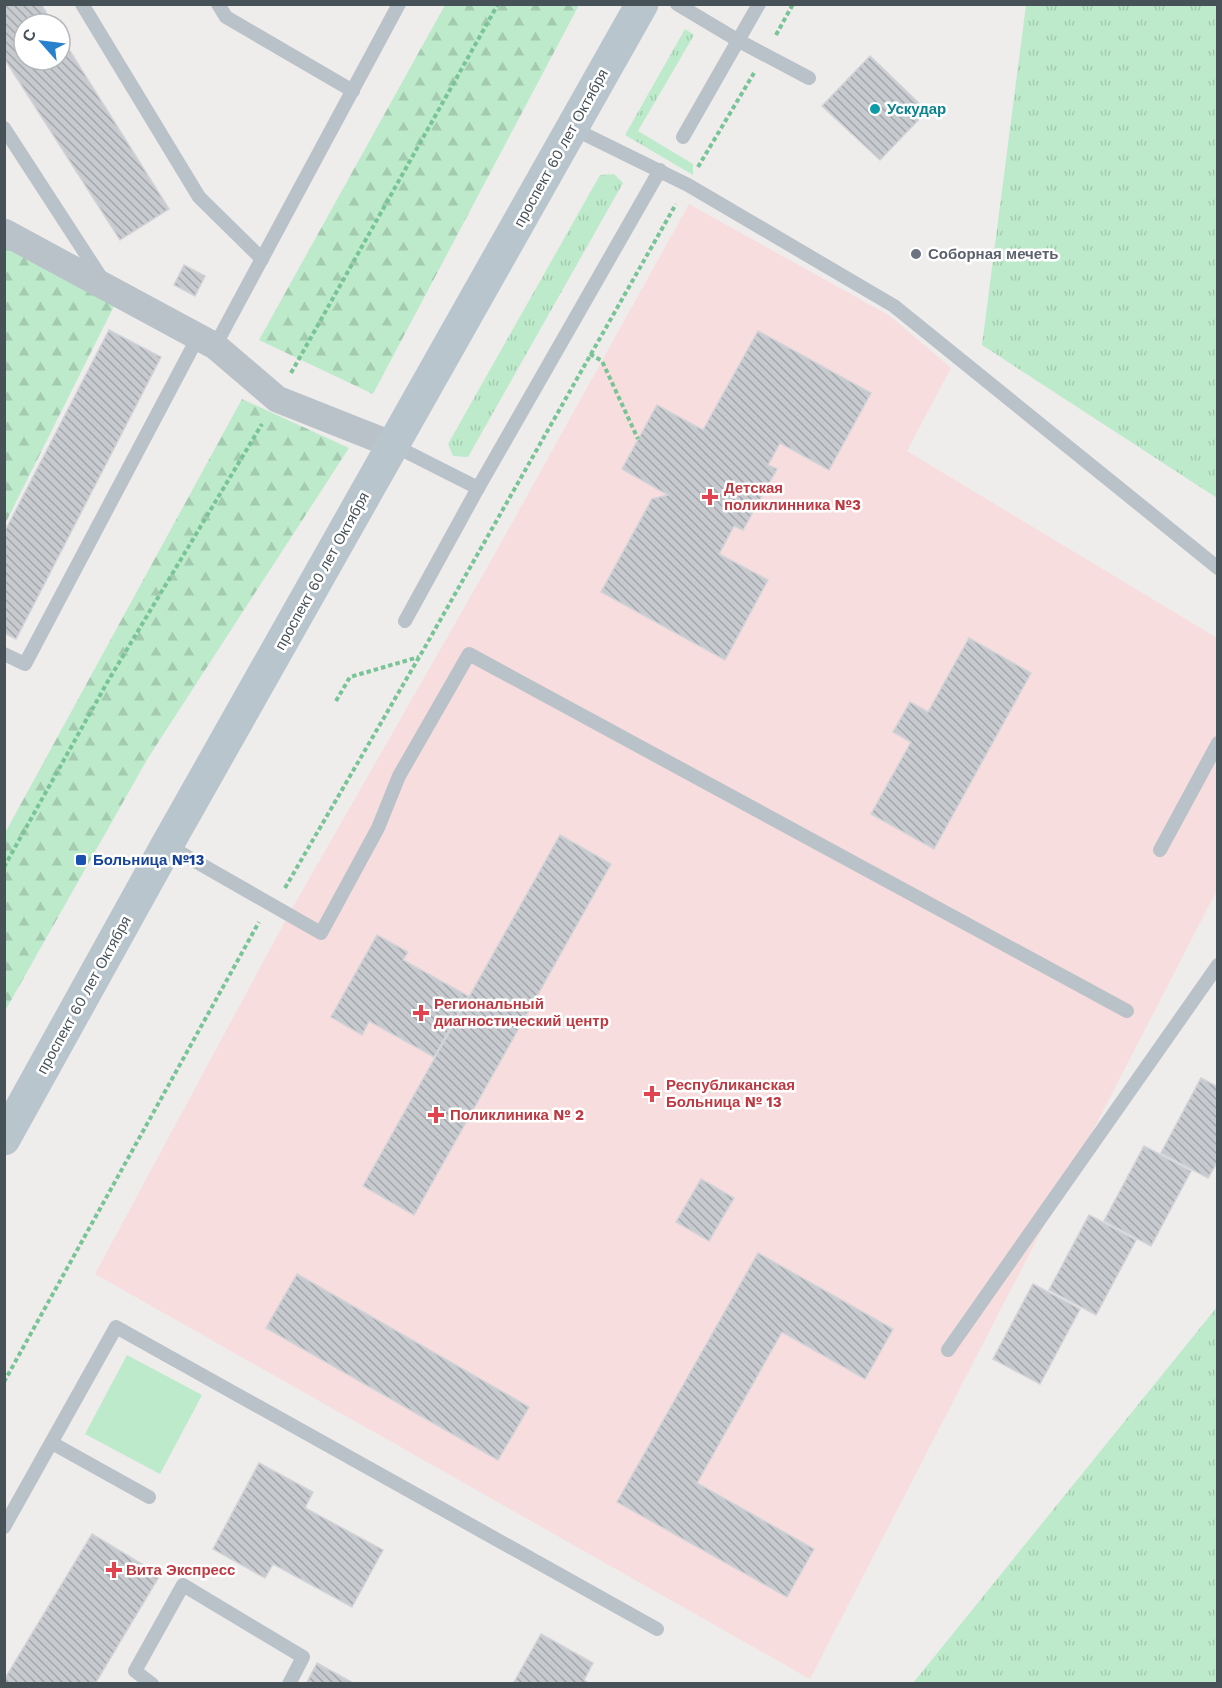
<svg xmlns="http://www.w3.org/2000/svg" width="1222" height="1688" viewBox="0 0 1222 1688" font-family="'Work Sans',sans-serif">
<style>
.medical{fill:#f8ddde}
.grass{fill:url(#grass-tufts)}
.forest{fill:url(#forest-firs)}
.pitch{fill:#bdeaca}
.building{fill:url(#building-back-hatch);stroke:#d1d3d7;stroke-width:1.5}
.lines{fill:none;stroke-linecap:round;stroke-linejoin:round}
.path{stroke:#79c497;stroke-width:4;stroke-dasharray:4.5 3;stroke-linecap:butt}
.lane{stroke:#b9c2c8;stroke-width:14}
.street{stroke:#b9c2c8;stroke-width:27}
.secondary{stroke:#b9c5cd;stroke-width:33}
.culture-dot{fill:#0f9aa8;stroke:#fff;stroke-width:2}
.worship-dot{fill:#6b7280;stroke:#fff;stroke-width:2}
.health-dot{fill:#e0444e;stroke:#fff;stroke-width:2}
.transit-dot{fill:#1a4fb4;stroke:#fff;stroke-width:2}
.labels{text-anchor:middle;stroke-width:5;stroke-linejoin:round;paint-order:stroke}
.culture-label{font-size:15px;font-weight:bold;fill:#0d838f;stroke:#fff;text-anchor:start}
.street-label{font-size:15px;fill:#465158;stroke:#fff}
.worship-label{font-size:15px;font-weight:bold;fill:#5b616d;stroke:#fff;text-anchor:start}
.health-label{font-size:15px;font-weight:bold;fill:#be3a42;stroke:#fff;text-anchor:start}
.transit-label{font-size:15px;font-weight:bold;fill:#164399;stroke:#fff;text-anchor:start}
</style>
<defs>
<pattern id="grass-tufts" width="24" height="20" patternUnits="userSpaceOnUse" patternTransform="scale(1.5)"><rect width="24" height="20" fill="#bdeaca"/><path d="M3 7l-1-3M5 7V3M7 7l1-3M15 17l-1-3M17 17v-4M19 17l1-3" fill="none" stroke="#a4cab0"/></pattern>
<pattern id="forest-firs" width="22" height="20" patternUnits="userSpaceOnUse" patternTransform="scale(1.5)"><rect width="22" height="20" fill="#bdeaca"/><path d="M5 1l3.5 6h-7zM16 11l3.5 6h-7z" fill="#a4cab0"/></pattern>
<pattern id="building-back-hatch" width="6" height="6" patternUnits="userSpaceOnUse" patternTransform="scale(1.5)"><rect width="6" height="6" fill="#c7cacf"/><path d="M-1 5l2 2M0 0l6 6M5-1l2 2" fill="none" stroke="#a3a6ab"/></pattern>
</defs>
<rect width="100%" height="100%" fill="#efecec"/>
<path class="medical" d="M689 204 890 316 951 368 907 451 1217 638V890L810 1679 95 1274 289 914 488 566Z"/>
<g class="grass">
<path d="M1026 5H1217V498L982 345Z"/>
<path d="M685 29 694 35 638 131 693 164V175L625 135Z"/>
<path d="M614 174 623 183 468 457 453 456 448 444 600 175Z"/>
<path d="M1217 1307V1683H913Z"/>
</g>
<g class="forest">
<path d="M445 5H579L373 394 259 340Z"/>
<path d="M5 235 119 296 5 524Z"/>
<path d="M242 399 349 448 148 758 5 1011V833Z"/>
</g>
<path class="pitch" d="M127 1355 202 1395 160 1474 85 1434Z"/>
<g class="building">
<path d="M4 4H41L53 24H24V60H60V35L169 209 120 240 4 58Z"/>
<path d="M870 56 927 111 880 160 822 106Z"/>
<path d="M184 265 205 276 195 296 174 285Z"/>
<path d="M109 330 161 357 16 639 4 633V533Z"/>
<path d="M758 331 871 393 829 470 780 443 768 465 777 469 743 530 734 526 719 554 768 580 725 660 601 592 652 499 668 495 622 469 657 405 703 430Z"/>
<path d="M969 638 1031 673 934 849 871 814 911 742 893 732 910 702 928 712Z"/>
<path d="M560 835 611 864 414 1215 363 1186Z"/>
<path d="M377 935 408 952 403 960 468 996 434 1057 369 1021 362 1035 331 1017Z"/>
<path d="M1201 1078 1218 1087V1161L1208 1178 1161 1153Z"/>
<path d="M1144 1146 1191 1171 1151 1246 1104 1221Z"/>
<path d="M701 1179 734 1198 709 1241 676 1222Z"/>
<path d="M1089 1215 1136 1240 1096 1315 1049 1290Z"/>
<path d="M758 1253 893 1329 865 1379 782 1332 697 1483 814 1549 787 1597 617 1502Z"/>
<path d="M297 1274 529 1407 498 1460 266 1328Z"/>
<path d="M1033 1284 1080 1309 1040 1384 993 1359Z"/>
<path d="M259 1463 313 1492 305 1508 383 1550 352 1607 273 1564 265 1578 213 1549Z"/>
<path d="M92 1534 160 1575 95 1684H4V1680Z"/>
<path d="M541 1634 593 1663 584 1680 590 1684H513Z"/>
<path d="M317 1663 355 1684H306Z"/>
</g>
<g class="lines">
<g class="path">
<path d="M776 35 793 4"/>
<path d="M698 167 754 73"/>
<path d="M590 354 602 361 638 439"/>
<path d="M291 373 498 4"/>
<path d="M336 701 350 677 419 657"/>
<path d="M4 867 108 681 262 424"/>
<path d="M285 888 425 647 676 204"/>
<path d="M4 1382 259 922"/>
</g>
<g class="lane">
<path d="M82 4 199 197 262 259"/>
<path d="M218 4 226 17 353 91"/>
<path d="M677 4 739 41 809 78"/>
<path d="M4 128 102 279"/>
<path d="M572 128 688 185 894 306 1218 568"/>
<path d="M683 137 759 4"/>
<path d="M215 346 399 4"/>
<path d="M393 445 478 488"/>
<path d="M405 621 478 488 660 170"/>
<path d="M4 654 25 664 198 337"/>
<path d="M167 845 321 933 378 828 399 776 469 654 1127 1011"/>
<path d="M1160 850 1218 743"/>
<path d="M948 1350 1218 965"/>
<path d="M52 1443 149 1497"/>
<path d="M4 1527 116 1327 657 1629"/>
<path d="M152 1684 135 1671 183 1585 303 1657 289 1684"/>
</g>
<path class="street" d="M4 232 215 346 277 399 393 445"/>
<path class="secondary" d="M4 1139 167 845 642 4"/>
</g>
<circle class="culture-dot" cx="875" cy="109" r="6"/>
<circle class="worship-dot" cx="916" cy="254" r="6"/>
<g class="health-dot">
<path d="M707 488h6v6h6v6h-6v6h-6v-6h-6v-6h6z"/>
<path d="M418 1004h6v6h6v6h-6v6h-6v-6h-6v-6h6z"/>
<path d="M649 1085h6v6h6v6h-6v6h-6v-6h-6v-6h6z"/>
<path d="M433 1106h6v6h6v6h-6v6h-6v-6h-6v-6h6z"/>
<path d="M111 1561h6v6h6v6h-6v6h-6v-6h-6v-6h6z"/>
</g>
<rect class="transit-dot" x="75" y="854" width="12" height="12" rx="3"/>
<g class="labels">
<g class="culture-label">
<text x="887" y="114">Ускудар</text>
</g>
<g class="street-label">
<text transform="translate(561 148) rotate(-61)" y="5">проспект 60 лет Октября</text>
<text transform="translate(322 571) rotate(-61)" y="5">проспект 60 лет Октября</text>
<text transform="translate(84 995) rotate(-61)" y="5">проспект 60 лет Октября</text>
</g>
<g class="worship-label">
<text x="928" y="259">Соборная мечеть</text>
</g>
<g class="health-label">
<text x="724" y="493">Детская<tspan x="724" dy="17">поликлинника №3</tspan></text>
<text x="434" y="1009">Региональный<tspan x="434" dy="17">диагностический центр</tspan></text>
<text x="666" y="1090">Республиканская<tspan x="666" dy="17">Больница № 13</tspan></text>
<text x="450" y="1120">Поликлиника № 2</text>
<text x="126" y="1575">Вита Экспресс</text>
</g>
<g class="transit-label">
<text x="93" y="865">Больница №13</text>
</g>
</g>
<rect width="1222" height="1688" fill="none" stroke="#465158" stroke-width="12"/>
<g transform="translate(42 42) rotate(298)"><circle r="28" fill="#ffffff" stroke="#b5b9bc" stroke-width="1.5"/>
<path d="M0-4.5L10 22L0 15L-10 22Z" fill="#2881cd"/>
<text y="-9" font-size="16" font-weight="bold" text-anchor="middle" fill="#465158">С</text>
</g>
</svg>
